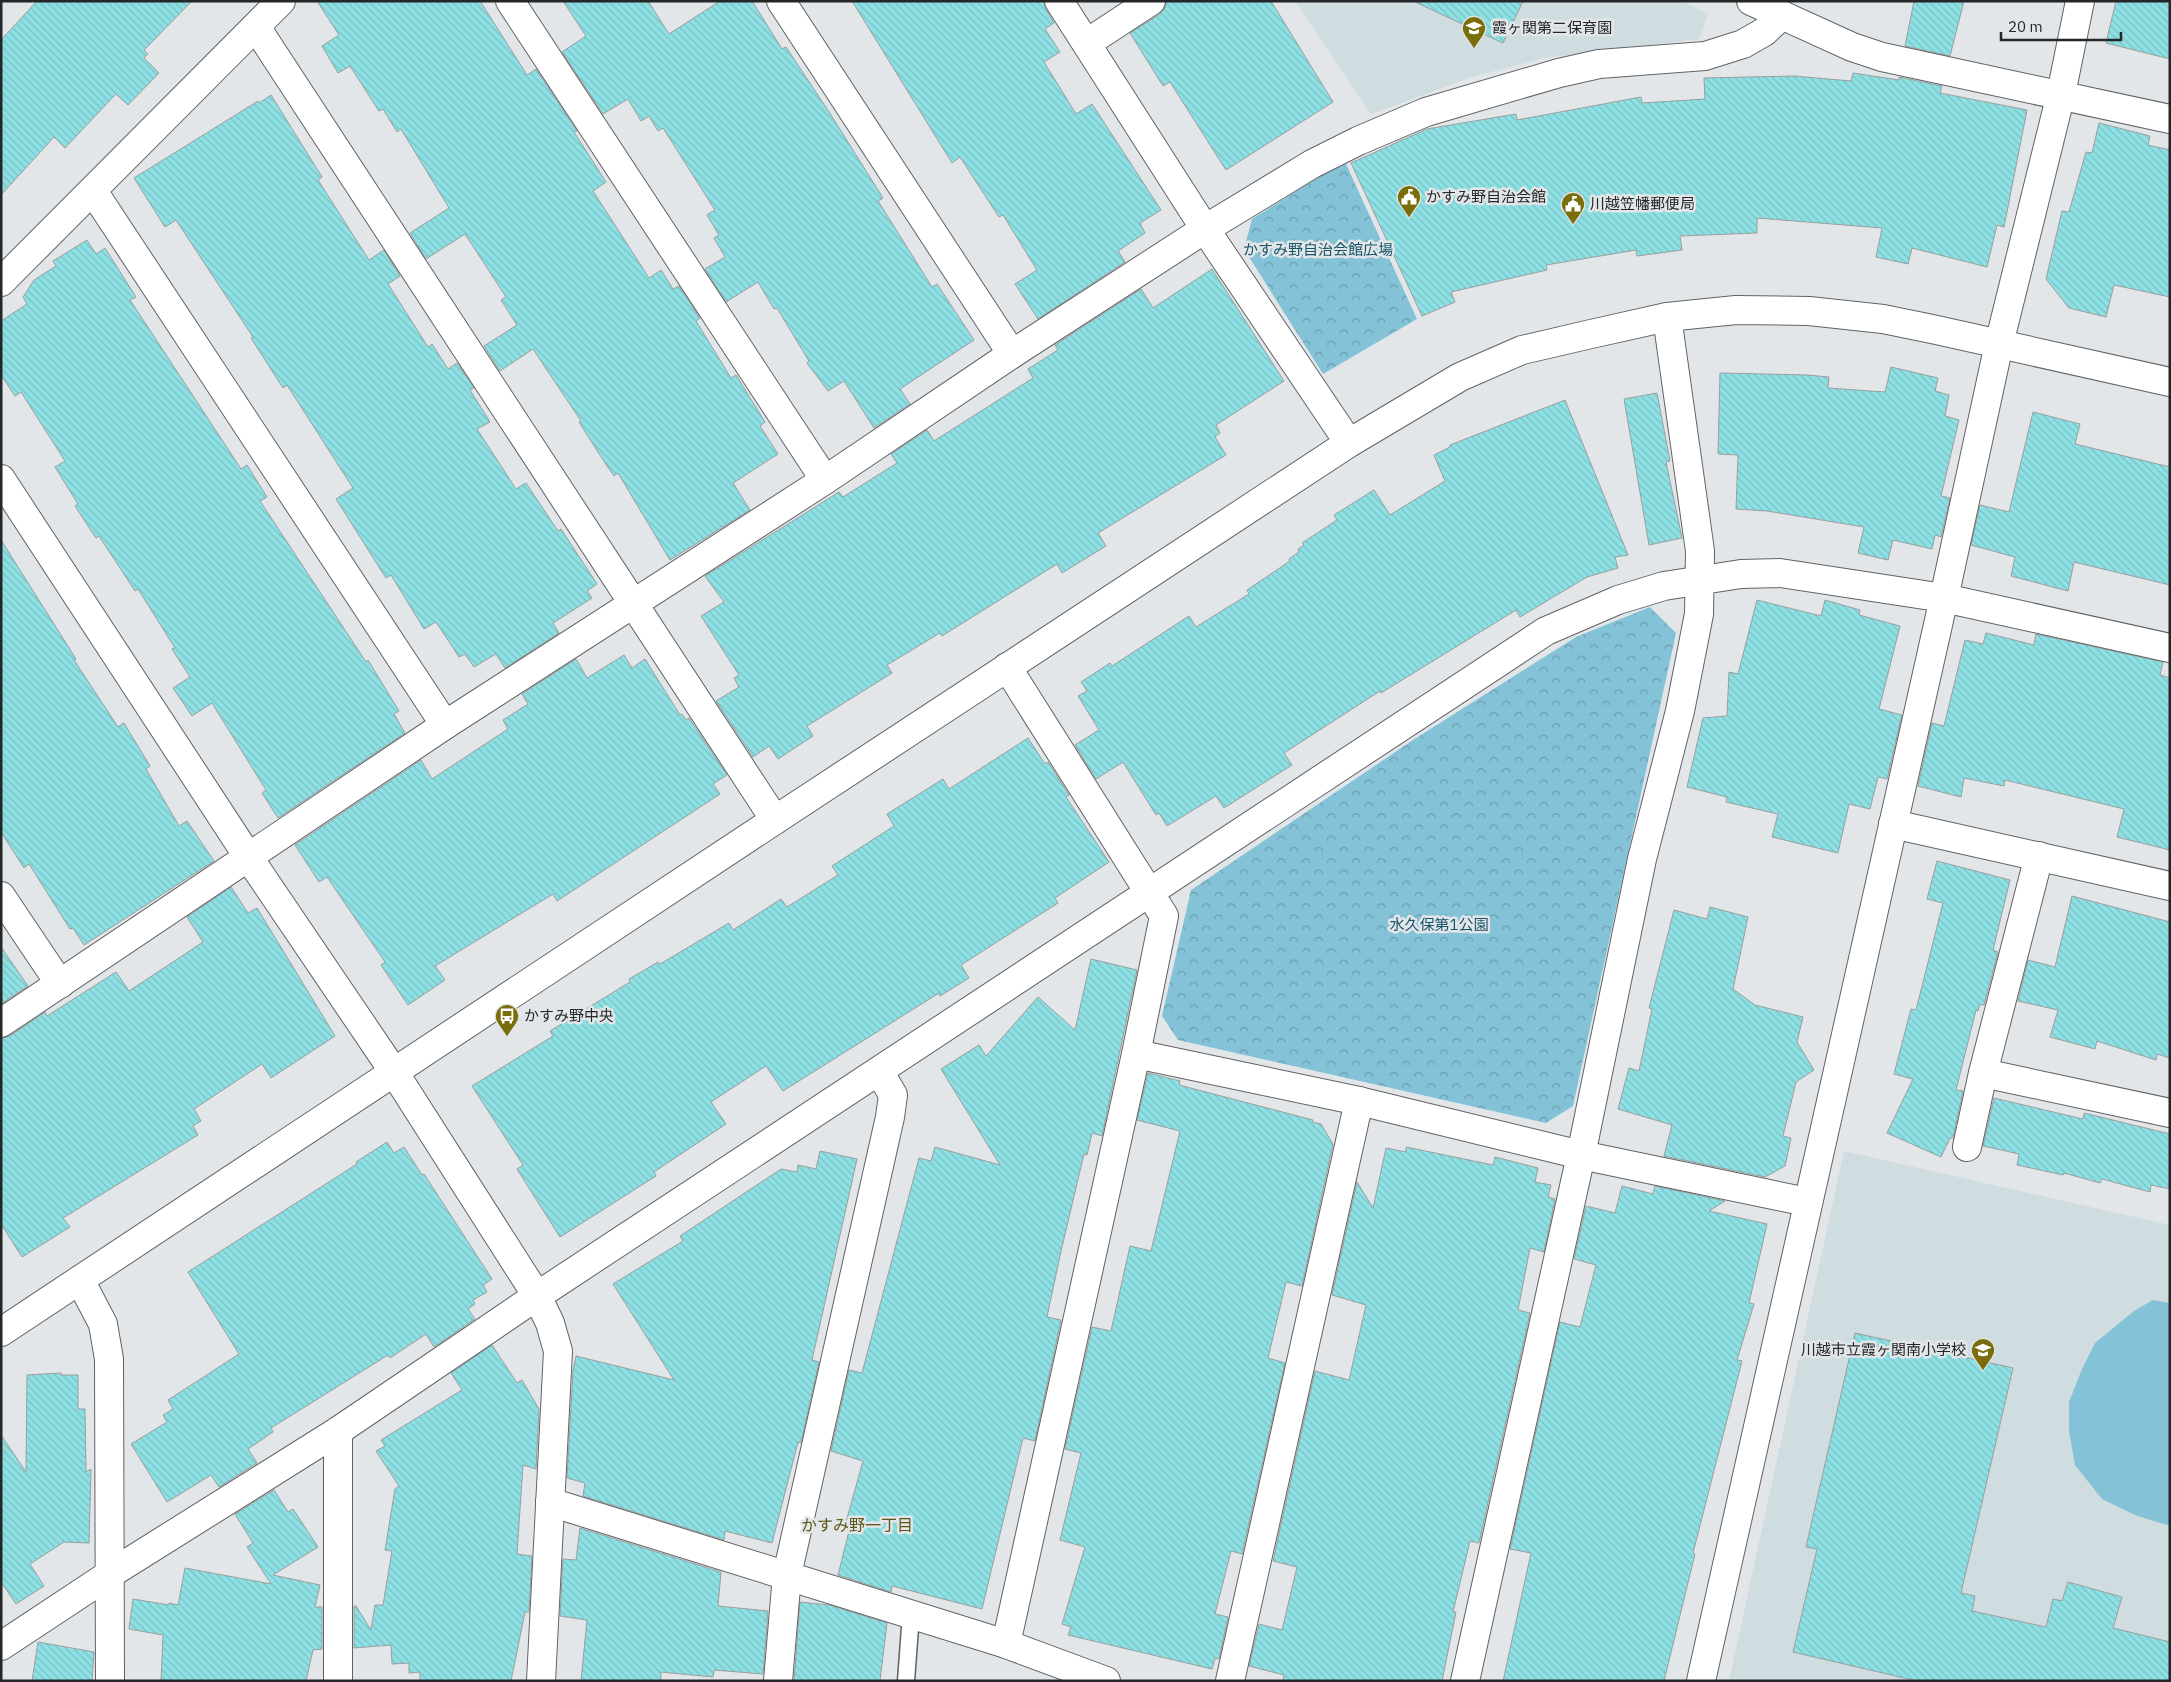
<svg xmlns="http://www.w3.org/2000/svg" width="2171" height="1682" viewBox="0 0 2171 1682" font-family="'IBM Plex Sans','Noto Sans JP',sans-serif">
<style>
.built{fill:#cfdce0}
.park{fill:url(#park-crowns)}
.garden{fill:#84c2d8}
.building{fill:url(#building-back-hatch);stroke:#9a9e9e}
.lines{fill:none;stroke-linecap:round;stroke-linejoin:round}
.service-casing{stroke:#606365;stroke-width:19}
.minor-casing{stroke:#606365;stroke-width:30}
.tertiary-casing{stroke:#606365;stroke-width:30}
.service{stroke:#fff;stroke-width:16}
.minor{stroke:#fff;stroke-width:28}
.tertiary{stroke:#fff;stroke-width:28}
.labels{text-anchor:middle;stroke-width:5;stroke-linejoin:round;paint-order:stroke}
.poi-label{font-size:15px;fill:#252627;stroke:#e2e6e8;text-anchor:start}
.park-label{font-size:15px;fill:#175467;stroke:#e2e6e8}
.neighbourhood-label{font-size:16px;fill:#5e5619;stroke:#e2e6e8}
</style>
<defs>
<pattern id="park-crowns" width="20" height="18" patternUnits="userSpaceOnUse" patternTransform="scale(1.25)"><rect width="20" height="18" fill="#84c2d8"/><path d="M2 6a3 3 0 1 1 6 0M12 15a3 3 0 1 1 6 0" fill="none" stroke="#6c9daf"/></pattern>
<pattern id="building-back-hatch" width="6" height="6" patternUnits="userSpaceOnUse" patternTransform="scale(1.25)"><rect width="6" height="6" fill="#8de1e4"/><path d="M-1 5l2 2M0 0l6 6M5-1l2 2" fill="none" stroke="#7ac1c4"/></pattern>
</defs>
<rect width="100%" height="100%" fill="#e2e6e8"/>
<g class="built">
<path d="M1295 1H1682L1708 14 1699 39 1545 58 1475 76 1371 114Z"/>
<path d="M1844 1151 2170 1225V1681H1729Z"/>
</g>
<g class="park">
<path d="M1346 164 1417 319 1323 374 1244 249 1252 219 1325 173Z"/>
<path d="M1650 607 1676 633 1573 1106 1546 1123 1178 1040 1162 1016 1191 890 1413 740 1576 637Z"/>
</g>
<path class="garden" d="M2153 1300 2170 1303V1526L2135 1515 2102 1499 2075 1465 2069 1431V1402L2082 1369 2095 1343 2134 1311Z"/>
<g class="building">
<path d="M37 1H192L144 50 148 54 144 58 159 73 128 105 116 94 65 148 54 137 1 195V40Z"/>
<path d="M317 1H480L527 75 536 69 577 131 574 132 606 182 593 191 649 278 661 270 673 289 679 286 700 318 696 321 731 378 736 375 765 422 760 426 778 454 733 483 750 510 670 560 618 473 614 476 605 463 579 422 581 421 533 349 500 371 484 346 517 325 501 300 506 297 465 234 426 259 410 233 449 208 401 129 397 132 383 109 379 111 350 66 338 73 322 46 339 35Z"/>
<path d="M563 1H648L669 34 720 1H752L782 49 786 47 831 115 883 198 878 201 932 287 937 284 974 340 900 389 910 404 874 428 844 381 828 391 807 363 809 361 777 308 774 309 758 282 726 302 705 269 725 257 714 238 719 235 707 215 715 210 663 128 658 131 649 116 641 121 628 99 603 114 562 52 586 36Z"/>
<path d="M852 1H1043L1046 9 1054 23 1045 29 1060 52 1044 62 1076 114 1092 104 1161 210 1140 223 1145 233 1118 251 1125 262 1038 319 1015 284 1037 270 1003 215 999 217 960 157 952 163Z"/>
<path d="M1166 1H1271L1333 102 1226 170 1170 82 1163 86 1130 33 1160 14 1165 8Z"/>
<path d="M1413 1H1523L1503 43Z"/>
<path d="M1914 1H1964L1950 56 1905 46Z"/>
<path d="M2116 1H2170V59L2106 43Z"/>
<path d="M1853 73 1899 80V77L1942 86 1940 93 2027 110 2004 227 1997 225 1987 267 1912 248 1908 264 1876 257 1882 228 1757 218V233L1680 236 1682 250 1637 256 1636 250 1546 265 1547 270 1451 292 1455 302 1422 316 1351 163 1427 129 1516 114 1517 120 1641 97 1642 103 1705 99 1704 78 1794 76 1851 81Z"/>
<path d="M271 95 322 177 318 180 369 260 384 250 400 276 388 284 428 347 432 344 448 369 457 363 474 388 470 390 490 422 477 429 516 489 526 483 558 531 561 529 597 584 587 591 592 598 553 623 559 633 505 668 496 654 474 667 465 654 459 657 436 622 424 629 391 575 386 578 336 499 353 488 287 385 283 388 251 338 253 337 176 220 165 227 134 178 258 101 259 103Z"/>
<path d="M2099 123 2150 136 2148 145 2170 150V297L2114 285 2106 317 2069 308 2046 279 2062 211 2069 212 2086 152 2092 153Z"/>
<path d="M87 240 96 254 105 248 136 297 130 300 241 469 247 465 267 497 260 501 366 662 368 660 399 711 394 714 405 733 278 818 262 793 266 790 212 703 192 716 173 688 190 677 172 649 175 648 138 589 135 591 99 536 96 538 75 506 78 504 55 467 65 461 21 392 15 396 1 375V321L27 304 23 297 34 280 56 266 53 261Z"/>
<path d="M1212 269 1284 381 1216 425 1220 433 1215 437 1226 455 1098 533 1106 546 1062 573 1057 564 942 636 940 633 887 665 892 673 807 726 813 736 778 759 769 746 753 757 716 701 739 687 734 678 739 675 701 616 724 602 705 576 839 492 843 497 897 463 891 454 927 430 934 441 1033 378 1028 369 1058 350 1055 345 1141 289 1153 308Z"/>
<path d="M1891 367 1938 378 1935 391 1949 395 1945 416 1959 420 1941 496 1950 498 1941 537 1935 535 1932 549 1893 540 1888 560 1858 553 1864 527 1767 511 1736 509 1738 455 1718 454 1720 373 1807 375 1829 377 1828 388 1885 392Z"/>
<path d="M1657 393 1670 461 1666 462 1682 538 1649 545 1624 399Z"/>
<path d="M1565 400 1628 555 1615 557 1618 568 1587 577 1520 617 1516 610 1381 693 1380 691 1284 753 1292 765 1224 808 1216 796 1167 826 1159 813 1156 815 1123 762 1096 779 1075 745 1099 730 1078 696 1087 691 1081 682 1110 663 1112 666 1189 616 1196 627 1249 594 1247 590 1290 561 1289 559 1299 552 1298 549 1304 545 1302 543 1337 520 1334 515 1374 490 1390 515 1445 481 1434 455 1450 447V445Z"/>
<path d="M2033 412 2080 424 2075 444 2170 467V585L2074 562 2068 591 2011 576 2015 557 1971 545 1980 505 2009 512Z"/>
<path d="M1 540 76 659 74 660 118 727 124 723 150 766 146 769 179 826 187 821 214 861 84 945 73 928 70 929 29 864 24 868 1 832Z"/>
<path d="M1757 600 1821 616 1825 600 1860 610 1859 615 1900 626 1879 709 1902 715 1887 779 1878 777 1870 809 1849 804 1838 853 1772 837 1778 814 1726 802 1727 797 1687 787 1703 718 1727 716 1729 672 1738 674Z"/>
<path d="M1986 633 2034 645 2036 634 2163 662 2160 675 2170 678V850L2117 837 2124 809 2005 780 2004 786 1964 778 1961 797 1918 786 1932 723 1944 726 1965 640 1983 644Z"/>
<path d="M624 655 632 668 645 659 680 715 682 714 686 720 689 718 727 775 713 784 720 794 557 901 553 894 435 966 445 980 408 1005 381 965 385 962 327 877 319 882 295 845 421 760 432 779 508 729 503 720 528 704 522 694 576 659 587 678Z"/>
<path d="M1028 738 1045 764 1048 762 1069 795 1066 797 1109 862 1055 898 1058 903 961 965 969 978 940 996 939 993 783 1091 766 1066 711 1102 726 1124 654 1172 656 1176 560 1237 517 1169 523 1165 472 1086 553 1036 550 1031 630 982 629 979 658 962 660 964 729 923 733 930 781 899 787 907 838 875 832 866 894 826 887 814 943 779 949 789Z"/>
<path d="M1937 861 2010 880 1993 950 1998 952 1984 1005 1980 1004 1978 1011 1976 1010 1956 1090 1963 1091 1953 1138H1950L1941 1157 1887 1133 1913 1079 1894 1074 1911 1009 1916 1010 1943 903 1927 899Z"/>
<path d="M231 887 248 913 257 908 335 1036 271 1078 262 1064 194 1109 201 1121 193 1126 198 1135 63 1218 70 1227 22 1257 1 1224V1038L10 1036 45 1012 47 1016 116 972 129 991 203 942 187 917Z"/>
<path d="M2072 896 2170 922V1058L2157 1054 2156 1060 2097 1041 2095 1049 2050 1037 2058 1010 2018 1001 2028 960 2055 967Z"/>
<path d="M1710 907 1748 917 1733 989 1755 1005 1803 1017 1797 1042 1814 1070 1796 1082 1783 1136 1791 1138 1785 1166 1765 1177 1664 1156 1672 1125 1618 1109 1629 1068 1639 1071 1652 1009 1649 1008 1674 910 1707 919Z"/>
<path d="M1 947 28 986 1 1004Z"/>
<path d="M1091 959 1137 970 1102 1136 1092 1133 1087 1155 1084 1154 1061 1251 1047 1317 1061 1320 1035 1441 1023 1438 982 1609 892 1586 891 1592 838 1575 851 1523 846 1522 863 1461 831 1451 849 1370 862 1373 919 1158 931 1161 935 1147 1000 1165 941 1069 979 1045 986 1056 1038 997 1075 1030Z"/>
<path d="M1148 1073 1180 1081 1179 1085 1313 1120 1312 1122 1321 1124 1333 1144 1302 1286 1286 1282 1268 1358 1285 1363 1242 1554 1231 1551 1215 1614 1228 1617 1219 1659 1215 1658 1212 1669 1068 1635 1071 1627 1062 1624 1085 1547 1060 1540 1081 1453 1065 1449 1092 1327 1111 1331 1130 1246 1151 1251 1180 1131 1137 1120Z"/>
<path d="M1994 1098 2083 1119 2084 1113 2170 1134V1189L2151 1185 2150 1192 2102 1179 2100 1183 2064 1173 2063 1175 2017 1165 2019 1154 1983 1146Z"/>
<path d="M387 1142 394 1153 404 1147 422 1175 424 1174 492 1279 483 1285 487 1292 473 1300 475 1304 468 1309 475 1319 434 1347 426 1334 390 1358 388 1355 271 1428 273 1432 248 1449 257 1463 219 1487 211 1475 167 1502 131 1444 167 1422 163 1415 173 1409 168 1400 239 1354 188 1272 357 1164 356 1162Z"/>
<path d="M1406 1147 1493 1165 1495 1157 1538 1168 1535 1182 1551 1185 1548 1197 1555 1199 1544 1252 1530 1248 1518 1310 1530 1313 1479 1543 1470 1541 1453 1612H1456L1442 1681H1283L1284 1675 1249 1666 1259 1624 1282 1630 1297 1567 1273 1561 1315 1371 1349 1380 1366 1305 1332 1295 1357 1182 1373 1208 1386 1148 1406 1152Z"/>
<path d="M820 1151 857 1159 812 1360 819 1362 801 1443 798 1442 772 1543 725 1531 724 1540 583 1496 585 1483 567 1478 573 1371 576 1356 674 1380 613 1284 683 1241 680 1236 781 1169 797 1172 798 1165 816 1169Z"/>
<path d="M1622 1186 1653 1194 1655 1186 1725 1201 1709 1211 1767 1224 1749 1303 1754 1304 1737 1360 1742 1361 1693 1553 1695 1554 1664 1681H1503L1531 1553 1510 1549 1560 1322 1580 1327 1596 1265 1574 1259 1586 1206 1615 1213Z"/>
<path d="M1855 1333 2013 1368 1961 1593 1975 1596 1972 1611 2046 1627 2053 1599 2062 1601 2068 1582 2122 1597 2113 1628 2170 1642V1681H1917L1793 1652 1817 1549 1806 1547Z"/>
<path d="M492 1345 517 1383 522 1380 539 1409 536 1469 523 1465 517 1554 532 1556 529 1612H525L511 1681H420V1672L409 1673V1663L392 1664 391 1645 354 1648V1606H356L371 1630 375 1605H383L392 1551 385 1550 395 1489 399 1486 376 1451 385 1446 381 1440 462 1390 451 1373Z"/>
<path d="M61 1373V1375H78V1409H85L86 1472 91 1469 89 1543 64 1542 30 1564 44 1586 16 1604 1 1582V1435L26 1472 27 1375Z"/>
<path d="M274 1490 288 1512 293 1509 318 1547 273 1575 320 1585 315 1607H322V1649L313 1650 306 1681H161L163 1635 129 1629 133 1599 169 1605V1603L178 1605 185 1568 271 1584 247 1547 253 1543 235 1514Z"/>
<path d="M580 1528 721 1572 718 1606 768 1611 763 1674 714 1670 713 1677 661 1672V1681H581L587 1620 560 1616 563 1559 576 1560Z"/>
<path d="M800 1602 829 1605 887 1623 880 1681H794Z"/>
<path d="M38 1642 94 1652 92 1681H32Z"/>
</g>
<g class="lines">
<g class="service-casing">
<path id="service" d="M906 1681 911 1614"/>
</g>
<g class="minor-casing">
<g id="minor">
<path d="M510 1 825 480"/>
<path d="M781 1 1012 354"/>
<path d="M1059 1 1205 229 1349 443"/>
<path d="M1751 1 1852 47 1882 57 2170 119"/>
<path d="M256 27 775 820"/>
<path d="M1087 43 1151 1"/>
<path d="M93 191 445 725"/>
<path d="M1 282 281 1"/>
<path d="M1 479 249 858 394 1072 537 1296 550 1323 558 1351 541 1681"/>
<path d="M1893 824 2170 886"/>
<path d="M1 896 60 984"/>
<path d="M1 1023 445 725 825 480 1012 354 1205 229 1312 164 1358 141 1426 112 1559 73 1599 64 1705 56 1743 44 1764 32 1782 15"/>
<path d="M1136 1054 1359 1101 1581 1155 1807 1202"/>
<path d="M1983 1073 2170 1113"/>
<path d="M1967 1147 1983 1073 2039 856"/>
<path d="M80 1280 103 1324 109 1359 110 1681"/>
<path d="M338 1431V1681"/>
<path d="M550 1502 1006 1644 1106 1681"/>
<path d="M1006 1644 1136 1054 1164 916 1007 667"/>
<path d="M1 1646 110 1574 338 1431 537 1296 1546 631 1618 600 1664 586 1741 574 1780 573 1944 598 2170 648"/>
<path d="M778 1681 787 1575 890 1117 893 1095 879 1071"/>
<path d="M1230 1681 1359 1101"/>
<path d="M1465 1681 1581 1155 1642 859 1680 711 1699 614 1700 551 1667 317"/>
<path d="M1701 1681 1944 598 1999 344 2061 94 2080 1"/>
</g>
</g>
<g class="tertiary-casing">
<path id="tertiary" d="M1 1332 775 820 1349 443 1460 377 1522 350 1591 334 1667 317 1736 310 1809 311 1883 319 1932 329 2170 382"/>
</g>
<use href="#service" class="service"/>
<use href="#minor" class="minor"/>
<use href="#tertiary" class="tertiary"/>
</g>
<defs>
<g id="school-pin" transform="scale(1.25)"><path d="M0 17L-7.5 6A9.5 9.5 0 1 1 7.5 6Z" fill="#796e0b" stroke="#e2e6e8"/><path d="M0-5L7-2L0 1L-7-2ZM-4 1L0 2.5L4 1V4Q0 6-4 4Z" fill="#fff"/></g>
<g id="civic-pin" transform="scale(1.25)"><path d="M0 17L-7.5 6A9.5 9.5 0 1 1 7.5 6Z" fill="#796e0b" stroke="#e2e6e8"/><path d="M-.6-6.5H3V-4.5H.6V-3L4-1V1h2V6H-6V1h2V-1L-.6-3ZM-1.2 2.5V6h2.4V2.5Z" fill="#fff"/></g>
<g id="bus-pin" transform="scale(1.25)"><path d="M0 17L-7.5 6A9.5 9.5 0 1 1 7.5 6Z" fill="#796e0b" stroke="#e2e6e8"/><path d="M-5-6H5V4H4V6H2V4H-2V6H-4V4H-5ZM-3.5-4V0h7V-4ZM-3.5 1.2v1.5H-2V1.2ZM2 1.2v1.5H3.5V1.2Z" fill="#fff"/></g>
</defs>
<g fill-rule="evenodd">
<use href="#school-pin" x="1474" y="28"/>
<use href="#civic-pin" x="1409" y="197"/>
<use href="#civic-pin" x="1573" y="204"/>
<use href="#bus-pin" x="507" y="1016"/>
<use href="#school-pin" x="1983" y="1350"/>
</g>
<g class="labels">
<g class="poi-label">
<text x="1492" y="33">霞ヶ関第二保育園</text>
<text x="1426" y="202">かすみ野自治会館</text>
<text x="1590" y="209">川越笠幡郵便局</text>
<text x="524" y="1021">かすみ野中央</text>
<text x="1966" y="1355" text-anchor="end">川越市立霞ヶ関南小学校</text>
</g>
<g class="park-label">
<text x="1318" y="255">かすみ野自治会館広場</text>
<text x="1439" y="930">水久保第1公園</text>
</g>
<g class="neighbourhood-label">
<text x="857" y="1531">かすみ野一丁目</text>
</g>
</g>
<rect width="2171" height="1682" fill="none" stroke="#252627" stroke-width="5"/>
<path d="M2001 32v8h120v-8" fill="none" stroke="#252627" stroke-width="2.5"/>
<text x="2008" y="32" font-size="15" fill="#252627" stroke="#e2e6e8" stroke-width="4" paint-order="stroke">20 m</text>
</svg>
